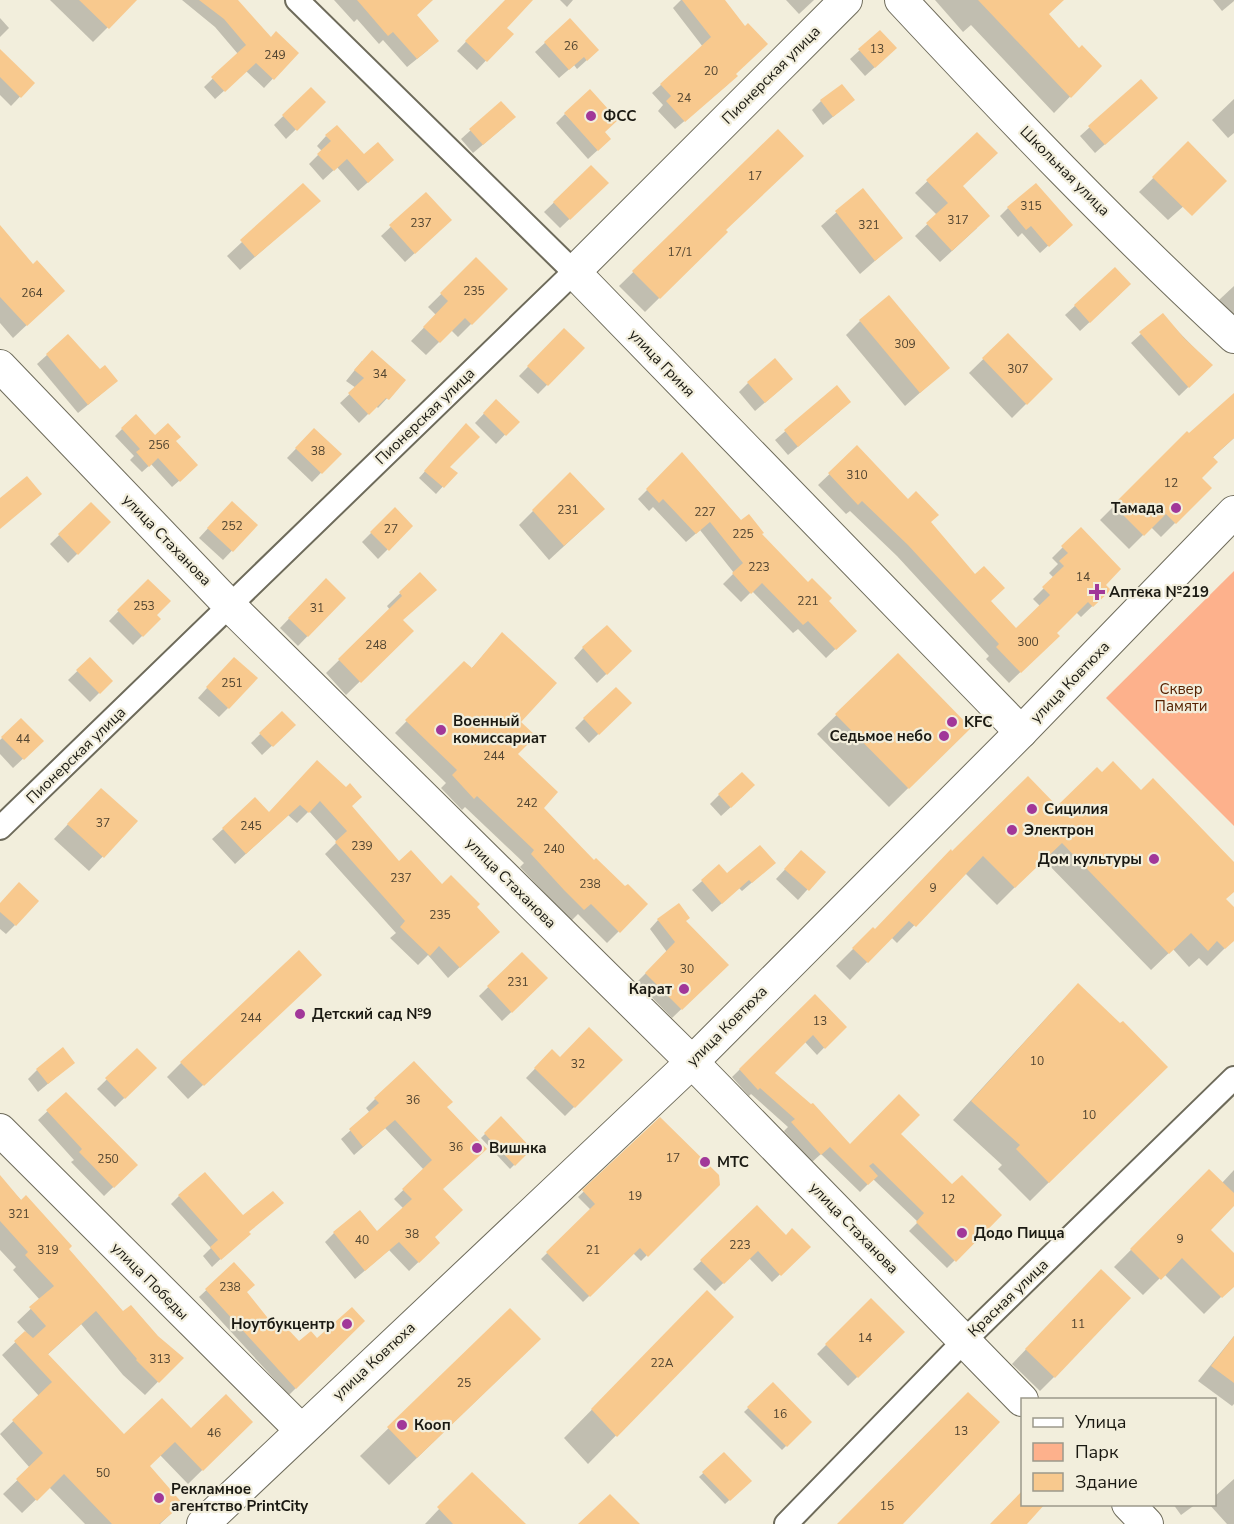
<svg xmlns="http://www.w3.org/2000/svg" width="1234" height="1524" viewBox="0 0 1234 1524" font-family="'Nunito Sans',sans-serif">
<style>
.green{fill:#fdb18c}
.shadow{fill:#0003}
.building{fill:#f8c98e}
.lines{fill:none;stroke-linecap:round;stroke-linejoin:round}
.street-casing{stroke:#6e6b5b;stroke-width:26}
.secondary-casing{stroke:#6e6b5b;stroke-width:34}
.street{stroke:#fff;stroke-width:22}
.secondary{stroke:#fff;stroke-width:32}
.poi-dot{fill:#a13799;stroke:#f2eedc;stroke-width:2}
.labels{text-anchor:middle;stroke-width:4.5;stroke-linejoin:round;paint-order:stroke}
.number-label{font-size:12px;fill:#524531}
.street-label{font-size:15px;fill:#1a1912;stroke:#f2eedc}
.poi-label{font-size:15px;font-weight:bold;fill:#1a1912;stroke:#f2eedc;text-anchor:start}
.park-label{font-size:15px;fill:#552101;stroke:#f2eedc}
</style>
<rect width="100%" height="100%" fill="#f2eedc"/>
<path class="green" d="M1234 571V826L1106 698Z"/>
<g class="shadow">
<path d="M50 0H133L134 1 93 42Z"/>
<path d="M182 0H236L270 39 297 53 264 88 246 71 215 99 204 87 238 54 215 27Z"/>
<path d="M334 0H431L415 16 428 50 407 67 383 40 379 44 357 19 354 22Z"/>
<path d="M506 0H516L504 28 511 34 477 70 457 51Z"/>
<path d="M560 0H573L567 7Z"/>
<path d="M681 0H724L734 75 727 85 675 129 658 111 663 105 652 93 703 47 673 8Z"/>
<path d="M786 0H814L799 14Z"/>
<path d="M935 0H1062L1047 15 1079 50 1100 66 1054 113 971 25 963 32Z"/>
<path d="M1213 0H1234V1L1222 11Z"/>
<path d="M0 18 9 28 0 37Z"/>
<path d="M570 20 588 59 577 69 574 65 559 78 535 52Z"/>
<path d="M880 32 885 58 865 76 850 59Z"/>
<path d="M0 51 33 83 11 106 0 95Z"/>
<path d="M1141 81 1147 107 1095 153 1080 136Z"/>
<path d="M311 89 324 102 286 139 274 125Z"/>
<path d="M1234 99V133L1228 138 1212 120Z"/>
<path d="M853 100 823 125 812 110 821 101Z"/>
<path d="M501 103 505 126 473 153 461 139Z"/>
<path d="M565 114 600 148 588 159 556 123Z"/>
<path d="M778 131 724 230 726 232 645 312 619 286Z"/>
<path d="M977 134 961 187 977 228 940 262 915 236 937 215 915 193Z"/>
<path d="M326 136 364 156 383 169 358 191 337 167 323 180 309 164 322 151 317 146Z"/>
<path d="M1188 144 1204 188 1168 220 1139 192Z"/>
<path d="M591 167 607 183 560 228 544 212Z"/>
<path d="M303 185 319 201 240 270 227 256Z"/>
<path d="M862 190 901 238 860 274 821 226Z"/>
<path d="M426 194 441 229 405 262 381 236Z"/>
<path d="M1008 208 1063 232 1040 253 1022 233 1018 237 1000 216Z"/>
<path d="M0 237 50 303 13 338 0 323Z"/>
<path d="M476 260 506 289 458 337 451 330 426 355 411 341 436 315 428 307Z"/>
<path d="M1115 269 1120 294 1080 331 1065 315Z"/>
<path d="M1234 286V318L1219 300Z"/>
<path d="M1162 315 1211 365 1179 396 1131 343Z"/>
<path d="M860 321 948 368 905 406 846 335Z"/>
<path d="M564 330 583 348 538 394 519 376Z"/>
<path d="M1008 335 1051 379 1012 418 969 373Z"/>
<path d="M68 336 99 371 106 390 78 413 37 364Z"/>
<path d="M362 361 404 380 378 408 376 406 359 423 340 403 356 388 346 381Z"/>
<path d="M748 383 782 388 755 411 739 392Z"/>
<path d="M837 387 840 411 788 455 775 440Z"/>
<path d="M1234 395V438L1212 458 1200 478 1210 488 1161 537 1151 527 1129 549 1100 520 1187 433 1189 435Z"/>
<path d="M496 401 517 422 496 444 475 423Z"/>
<path d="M122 429 174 442 189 472 172 487 151 464 142 472 130 460 134 456 115 436Z"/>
<path d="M314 430 339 454 312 482 287 458Z"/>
<path d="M460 432 448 467 455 473 436 494 419 478Z"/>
<path d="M857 448 929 522 989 601 1016 630 1040 606 1033 599 1054 578 1049 573 1058 564 1052 558 1081 529 1104 585 1109 590 1081 617 1076 612 1055 633 1058 636 1009 683 986 659 989 656 897 556 850 511 846 514 818 485Z"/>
<path d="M682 455 741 522 760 534 854 631 826 658 798 629 793 633 752 591 741 602 723 584 734 573 700 530 686 542 653 507 649 511 638 499Z"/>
<path d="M570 474 589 523 549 560 519 525Z"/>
<path d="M91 504 109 522 68 563 50 544Z"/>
<path d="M395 509 411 526 378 559 362 542Z"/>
<path d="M223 512 256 525 223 560 199 538Z"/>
<path d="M420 574 402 620 411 631 346 695 326 673 390 610 387 606Z"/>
<path d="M326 580 344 598 298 646 280 628Z"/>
<path d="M148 581 155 615 159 619 133 645 109 621Z"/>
<path d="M502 634 519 722 516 754 542 808 594 862 646 904 607 943 578 914 571 921 520 867 524 863 465 807 462 810 441 788 446 783 395 733 464 663 471 669Z"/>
<path d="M583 648 630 651 597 683 574 658Z"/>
<path d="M898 655 969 728 889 807 817 734Z"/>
<path d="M90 659 111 681 90 702 68 680Z"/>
<path d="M225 668 228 708 219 717 198 698Z"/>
<path d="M630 703 589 743 575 728 584 719Z"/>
<path d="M282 713 294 725 262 755 251 743Z"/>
<path d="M21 720 42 741 13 768 0 754V740Z"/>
<path d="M307 773 350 807 399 863 475 907 487 942 448 978 428 955 418 965 390 938 396 933 325 854 337 842 309 811 297 823 288 815 235 864 212 839 223 829 269 814Z"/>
<path d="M1102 774 1141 792 1234 864V891L1225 899 1234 909V939L1207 966 1199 958 1189 967 1173 949 1151 970 1043 859 997 905 965 873 897 943 891 937 850 980 836 966 873 929 875 931 933 869 1057 808Z"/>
<path d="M719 795H744L721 816 710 804Z"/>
<path d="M87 804 136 821 89 871 54 839Z"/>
<path d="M792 862 823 872 798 900 776 879Z"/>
<path d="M719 866 727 875 764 872 742 891 739 888 712 912 692 890Z"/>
<path d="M0 904 15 925 6 934 0 929Z"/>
<path d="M658 920 727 965 672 1018 637 982 667 952 650 929Z"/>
<path d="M522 954 546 978 502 1021 479 996Z"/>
<path d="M306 989 188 1099 167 1077 181 1063Z"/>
<path d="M815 996 844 1027 817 1055 805 1042 773 1073 850 1146 899 1134 952 1186 1000 1215 947 1268 909 1231 918 1222 873 1179 860 1192 821 1154 812 1162 784 1131 788 1127 751 1094 749 1096 732 1077Z"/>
<path d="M1059 1004 1165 1067 1030 1201 998 1169 1002 1165 953 1120Z"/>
<path d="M137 1050 155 1068 115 1107 97 1089Z"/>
<path d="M552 1051 559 1059 621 1060 565 1116 526 1078Z"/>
<path d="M73 1063 38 1092 28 1079 37 1070Z"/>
<path d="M66 1094 136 1165 104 1196 71 1162 74 1160 38 1120Z"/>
<path d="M375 1099 445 1108 442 1190 429 1252 409 1271 389 1250 355 1279 325 1242 334 1233 377 1234 404 1209 394 1199 424 1170 385 1128 354 1155 341 1139 370 1113 366 1108Z"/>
<path d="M501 1118 530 1149 510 1169 481 1138Z"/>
<path d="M660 1119 718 1184 641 1261 633 1253 583 1302 541 1259 591 1210 578 1197Z"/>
<path d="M1234 1170V1204L1208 1230 1234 1255V1284L1204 1314 1164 1274 1143 1295 1114 1267 1209 1171 1222 1183Z"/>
<path d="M0 1177 123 1313 181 1358 145 1395 123 1375 81 1324 47 1355 124 1436 251 1422 188 1484 160 1455 148 1467 181 1504 160 1524H85L49 1487 22 1513 3 1494 30 1468 0 1434 39 1396 2 1355 26 1332 17 1322 40 1300 13 1270 16 1267 0 1250Z"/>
<path d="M179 1196 248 1233 212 1267 203 1256 211 1248 171 1204Z"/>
<path d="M757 1207 786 1237 808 1247 772 1282 749 1258 715 1291 693 1269Z"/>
<path d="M234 1264 245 1293 279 1334 299 1343 317 1340 363 1321 289 1395 199 1297Z"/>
<path d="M1087 1286 1054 1377 1040 1391 1012 1364Z"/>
<path d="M871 1300 903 1332 848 1386 817 1354Z"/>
<path d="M510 1310 511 1367 389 1485 360 1456Z"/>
<path d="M732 1317 588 1464 564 1438 680 1320Z"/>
<path d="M1234 1336V1404L1232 1406 1198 1381Z"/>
<path d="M773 1384 810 1422 782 1450 744 1412Z"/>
<path d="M724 1454 750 1481 725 1504 699 1477Z"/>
<path d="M472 1474 522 1524H425Z"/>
<path d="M1234 1479V1524H1227L1209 1504H1214V1497Z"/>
<path d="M1173 1504H1196L1181 1515Z"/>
</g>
<g class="building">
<path d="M79 0H137L109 29Z"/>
<path d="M199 0H238L271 37 276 31 299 53 274 80 256 63 225 92 211 77 246 45 224 19Z"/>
<path d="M357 0H433L417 15 439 41 417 59 393 32 388 36Z"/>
<path d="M505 0H533L507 28 514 34 487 62 465 41Z"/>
<path d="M682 0H725L745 26 748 23 768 44 736 74 738 76 685 122 666 101 671 96 660 84 711 37Z"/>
<path d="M978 0H1064L1049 14 1079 48 1082 45 1102 66 1071 98Z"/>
<path d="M570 18 599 50 587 61 584 57 569 70 544 42Z"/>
<path d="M880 30 897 48 875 68 858 49Z"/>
<path d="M0 49 35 83 21 98 0 77Z"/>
<path d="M1141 79 1158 98 1105 145 1088 126Z"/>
<path d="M842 84 855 100 833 117 820 100Z"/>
<path d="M311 87 326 102 297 131 282 115Z"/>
<path d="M590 89 618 120 605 132 611 139 598 151 564 113Z"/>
<path d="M501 101 516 117 483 145 469 129Z"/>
<path d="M337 125 364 154 378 142 394 160 368 183 347 159 334 171 317 154 331 141 325 135Z"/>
<path d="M778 129 804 156 726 230 728 232 660 299 632 271Z"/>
<path d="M977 132 998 153 963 186 990 216 952 251 926 223 948 203 926 180Z"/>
<path d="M1188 141 1227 181 1192 216 1152 177Z"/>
<path d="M591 165 609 183 570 220 553 202Z"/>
<path d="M303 183 321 201 255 257 240 240Z"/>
<path d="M1036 183 1073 225 1049 247 1031 226 1026 230 1007 207Z"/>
<path d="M863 188 903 238 875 261 835 211Z"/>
<path d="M426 192 452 220 415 254 389 225Z"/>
<path d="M0 225 33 264 37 260 65 291 27 326 0 297Z"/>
<path d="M476 257 508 289 472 325 465 318 440 343 423 327 448 301 440 293Z"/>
<path d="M1115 267 1131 284 1090 323 1074 305Z"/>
<path d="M889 295 950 368 920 393 859 320Z"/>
<path d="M1163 313 1184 338 1213 365 1189 388 1139 332Z"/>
<path d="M564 328 585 348 548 386 527 366Z"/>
<path d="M1008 333 1053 379 1027 405 982 358Z"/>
<path d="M68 334 100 369 105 365 118 381 88 405 46 354Z"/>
<path d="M372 350 406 380 389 400 386 398 369 415 348 393 364 378 354 370Z"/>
<path d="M775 358 793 379 765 403 747 382Z"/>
<path d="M837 385 851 402 798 447 784 430Z"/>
<path d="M1234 393V438L1213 457 1218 462 1202 478 1212 488 1176 524 1166 514 1144 536 1113 505 1187 431 1189 433Z"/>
<path d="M496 399 520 422 506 436 483 413Z"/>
<path d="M136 414 155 435 168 423 181 437 176 441 198 465 180 482 158 458 149 467 136 452 140 449 121 428Z"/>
<path d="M466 423 480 437 450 467 458 473 444 488 424 471Z"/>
<path d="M314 428 342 454 322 474 295 448Z"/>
<path d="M857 445 908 499 916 491 939 515 931 522 975 574 984 566 1005 588 991 601 1016 628 1050 595 1042 587 1064 566 1059 561 1068 553 1061 546 1081 527 1121 569 1106 585 1111 590 1093 607 1088 602 1057 633 1060 636 1021 673 996 647 999 644 908 545 862 501 858 505 828 473Z"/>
<path d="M682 452 741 520 749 514 764 533 762 534 808 582 812 578 832 598 829 601 857 631 836 650 808 621 803 625 762 583 751 594 732 573 743 563 710 522 696 534 663 499 659 503 646 489Z"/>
<path d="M570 472 605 509 564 546 532 510Z"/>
<path d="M27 476 42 494 0 529V498Z"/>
<path d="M232 501 258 525 233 552 207 528Z"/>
<path d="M91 502 111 522 78 555 58 534Z"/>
<path d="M395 507 413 526 389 551 370 532Z"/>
<path d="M420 572 437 590 403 620 414 631 361 683 338 659 402 596 399 592Z"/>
<path d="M326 578 346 598 308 637 288 618Z"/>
<path d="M148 579 171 601 157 615 161 619 143 637 117 610Z"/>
<path d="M607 625 632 651 607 675 582 647Z"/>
<path d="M502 632 557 683 521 722 536 736 518 754 558 792 544 808 594 860 596 858 625 886 628 884 648 904 620 933 591 904 584 910 564 890 531 854 534 850 477 796 474 799 452 775 457 770 405 720 464 661 472 668Z"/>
<path d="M898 653 971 728 909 789 835 714Z"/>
<path d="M90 657 113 681 100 694 76 670Z"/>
<path d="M234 657 258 678 229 709 206 687Z"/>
<path d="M616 687 632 703 599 735 583 718Z"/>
<path d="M282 711 296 725 273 747 259 733Z"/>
<path d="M21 718 44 741 24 760 1 737Z"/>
<path d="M317 760 346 787 350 783 362 797 352 806 399 861 411 850 442 884 451 875 480 904 477 907 500 932 460 968 439 946 430 956 400 927 405 921 335 842 347 831 320 801 309 813 300 805 246 854 222 828 255 797 269 812Z"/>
<path d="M1113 761 1141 790 1153 778 1234 862V892L1226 899 1234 907V941L1225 949 1217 941 1208 951 1191 933 1169 954 1062 843 1015 888 983 856 916 927 909 921 868 963 852 948 873 927 875 929 951 849 952 851 1028 776 1057 806 1097 767 1102 772Z"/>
<path d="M742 772 755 785 731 808 718 794Z"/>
<path d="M101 788 138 821 104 858 67 824Z"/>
<path d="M760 845 776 863 752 883 749 880 722 904 701 880 719 864 727 873Z"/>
<path d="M801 850 826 872 809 891 784 869Z"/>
<path d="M19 882 39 901 16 926 0 912V903Z"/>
<path d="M679 903 690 918 686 921 729 965 682 1010 645 973 675 942 657 919Z"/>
<path d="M299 950 322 975 204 1086 180 1062Z"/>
<path d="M522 952 548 978 512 1013 487 986Z"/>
<path d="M1078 983 1120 1023 1123 1021 1168 1067 1049 1183 1016 1149 1020 1145 971 1101Z"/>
<path d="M815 994 847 1027 825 1049 813 1035 775 1073 811 1104 813 1103 850 1144 899 1094 920 1115 901 1134 952 1184 962 1175 1002 1215 956 1262 916 1222 924 1213 873 1163 869 1166 878 1176 868 1185 830 1147 821 1155 791 1122 795 1119 760 1088 758 1090 739 1069Z"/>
<path d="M589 1027 623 1060 575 1108 534 1068 552 1049 560 1057Z"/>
<path d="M63 1047 75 1063 48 1084 36 1069Z"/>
<path d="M137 1048 157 1068 125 1099 105 1078Z"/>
<path d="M414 1061 453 1102 447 1107 487 1149 443 1189 463 1210 435 1237 440 1243 419 1263 399 1242 365 1271 333 1232 360 1210 377 1231 412 1199 402 1189 432 1160 395 1120 363 1147 349 1129 379 1103 374 1098Z"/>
<path d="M66 1092 138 1165 114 1188 79 1152 82 1149 46 1110Z"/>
<path d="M501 1116 532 1149 515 1166 484 1133Z"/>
<path d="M660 1117 719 1175 720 1185 648 1257 640 1248 590 1297 546 1252 595 1204 582 1190Z"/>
<path d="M1209 1169 1234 1193V1206L1211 1230 1234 1253V1287L1222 1298 1182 1258 1161 1280 1130 1249Z"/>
<path d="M205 1172 243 1215 273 1191 284 1203 249 1232 251 1234 221 1260 210 1247 218 1240 178 1195Z"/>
<path d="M0 1175 21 1200 26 1195 72 1246 69 1249 123 1311 131 1305 158 1336 184 1358 159 1383 136 1360 137 1359 96 1311 48 1354 124 1434 162 1398 191 1428 226 1394 253 1422 203 1471 175 1442 150 1466 183 1504 159 1524H112L64 1474 37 1501 16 1479 43 1453 12 1420 52 1382 14 1341 25 1331 33 1338 46 1326 29 1307 54 1286 25 1255 28 1252 0 1221Z"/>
<path d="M757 1205 786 1235 792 1228 811 1247 781 1276 758 1251 724 1284 700 1260Z"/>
<path d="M234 1262 255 1285 247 1292 279 1332 285 1326 299 1341 311 1331 317 1338 352 1307 365 1321 296 1389 205 1289Z"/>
<path d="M1101 1269 1131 1298 1055 1378 1025 1349Z"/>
<path d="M707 1290 734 1317 617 1437 591 1409Z"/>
<path d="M871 1298 905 1332 858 1378 825 1344Z"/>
<path d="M510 1308 541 1339 417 1458 387 1427Z"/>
<path d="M1234 1336V1383L1211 1366Z"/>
<path d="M773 1382 812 1422 787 1447 747 1407Z"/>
<path d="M968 1392 1000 1422 903 1524H837Z"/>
<path d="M724 1452 752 1481 730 1501 702 1472Z"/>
<path d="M472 1472 526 1524H453L437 1507Z"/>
<path d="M1023 1490V1504H1045L1027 1524H990Z"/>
<path d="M610 1494 640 1524H578Z"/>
</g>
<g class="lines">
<g class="street-casing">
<g id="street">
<path d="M0 828 574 272 297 0"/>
<path d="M786 1524 964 1341 1234 1078"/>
</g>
</g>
<g class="secondary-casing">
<g id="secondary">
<path d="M846 0 574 272 1021 732"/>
<path d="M901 0C1009 116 1118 230 1234 337"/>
<path d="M0 366 231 607 692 1062 1022 1400"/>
<path d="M0 1130 301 1430"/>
<path d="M1128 1504 1147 1524"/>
<path d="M203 1524 692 1062 1021 732 1234 512"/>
</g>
</g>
<use href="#street" class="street"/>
<use href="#secondary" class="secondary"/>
</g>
<g class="poi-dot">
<circle cx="591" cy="116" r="6"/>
<circle cx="1176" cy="508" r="6"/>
<path d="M1094 583h6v6h6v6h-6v6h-6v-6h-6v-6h6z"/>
<circle cx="952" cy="722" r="6"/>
<circle cx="441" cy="730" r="6"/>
<circle cx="944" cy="736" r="6"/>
<circle cx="1032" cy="809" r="6"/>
<circle cx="1012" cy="830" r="6"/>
<circle cx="1154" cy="859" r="6"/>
<circle cx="684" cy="989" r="6"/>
<circle cx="300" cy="1014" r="6"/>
<circle cx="477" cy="1148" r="6"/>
<circle cx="705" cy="1162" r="6"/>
<circle cx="962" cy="1233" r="6"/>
<circle cx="347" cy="1324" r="6"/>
<circle cx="402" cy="1425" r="6"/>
<circle cx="159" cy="1498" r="6"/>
</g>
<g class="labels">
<g class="number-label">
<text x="571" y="50">26</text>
<text x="877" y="53">13</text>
<text x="275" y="59">249</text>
<text x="711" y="75">20</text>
<text x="684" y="102">24</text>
<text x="755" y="180">17</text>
<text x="1031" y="210">315</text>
<text x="958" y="224">317</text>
<text x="421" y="227">237</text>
<text x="869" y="229">321</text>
<text x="680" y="256">17/1</text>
<text x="474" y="295">235</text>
<text x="32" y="297">264</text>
<text x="905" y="348">309</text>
<text x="1018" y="373">307</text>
<text x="380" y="378">34</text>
<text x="159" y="449">256</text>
<text x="318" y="455">38</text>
<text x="857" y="479">310</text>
<text x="1171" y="487">12</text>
<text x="568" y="514">231</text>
<text x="705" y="516">227</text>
<text x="232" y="530">252</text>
<text x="391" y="533">27</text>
<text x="743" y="538">225</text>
<text x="759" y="571">223</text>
<text x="1083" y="581">14</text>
<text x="808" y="605">221</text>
<text x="144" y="610">253</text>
<text x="317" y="612">31</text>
<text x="1028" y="646">300</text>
<text x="376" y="649">248</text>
<text x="232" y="687">251</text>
<text x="23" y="743">44</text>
<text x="494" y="760">244</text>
<text x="527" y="807">242</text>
<text x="103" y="827">37</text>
<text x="251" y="830">245</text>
<text x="362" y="850">239</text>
<text x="554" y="853">240</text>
<text x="401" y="882">237</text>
<text x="590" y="888">238</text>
<text x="933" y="892">9</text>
<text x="440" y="919">235</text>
<text x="687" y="973">30</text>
<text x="518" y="986">231</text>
<text x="251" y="1022">244</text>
<text x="820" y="1025">13</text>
<text x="1037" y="1065">10</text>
<text x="578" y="1068">32</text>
<text x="413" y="1104">36</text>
<text x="1089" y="1119">10</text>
<text x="456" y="1151">36</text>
<text x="673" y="1162">17</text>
<text x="108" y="1163">250</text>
<text x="635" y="1200">19</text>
<text x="948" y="1203">12</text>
<text x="19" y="1218">321</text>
<text x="412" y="1238">38</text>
<text x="1180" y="1243">9</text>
<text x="362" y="1244">40</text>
<text x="740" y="1249">223</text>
<text x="48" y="1254">319</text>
<text x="593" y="1254">21</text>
<text x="230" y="1291">238</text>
<text x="1078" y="1328">11</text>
<text x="865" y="1342">14</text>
<text x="160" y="1363">313</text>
<text x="662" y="1367">22А</text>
<text x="464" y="1387">25</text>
<text x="780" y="1418">16</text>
<text x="961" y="1435">13</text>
<text x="214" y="1437">46</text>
<text x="103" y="1477">50</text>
<text x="887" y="1510">15</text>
</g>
<g class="street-label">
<text transform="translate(771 75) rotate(-45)" y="5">Пионерская улица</text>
<text transform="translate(1065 171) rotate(45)" y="5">Школьная улица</text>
<text transform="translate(662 363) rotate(46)" y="5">улица Гриня</text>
<text transform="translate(425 416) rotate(-44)" y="5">Пионерская улица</text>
<text transform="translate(167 540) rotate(46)" y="5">улица Стаханова</text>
<text transform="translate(1070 682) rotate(-46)" y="5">улица Ковтюха</text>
<text transform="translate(76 755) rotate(-44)" y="5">Пионерская улица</text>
<text transform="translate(511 883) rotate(45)" y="5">улица Стаханова</text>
<text transform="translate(727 1026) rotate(-45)" y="5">улица Ковтюха</text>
<text transform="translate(854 1228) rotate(46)" y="5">улица Стаханова</text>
<text transform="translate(150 1281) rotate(45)" y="5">улица Победы</text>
<text transform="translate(1008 1298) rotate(-44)" y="5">Красная улица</text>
<text transform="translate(374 1361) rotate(-43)" y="5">улица Ковтюха</text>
</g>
<g class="poi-label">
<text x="603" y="121">ФСС</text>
<text x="1164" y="513" text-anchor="end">Тамада</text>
<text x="1109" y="597">Аптека №219</text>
<text x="453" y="726">Военный<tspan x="453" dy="17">комиссариат</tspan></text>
<text x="964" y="727">KFC</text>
<text x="932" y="741" text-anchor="end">Седьмое небо</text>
<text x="1044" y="814">Сицилия</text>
<text x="1024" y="835">Электрон</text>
<text x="1142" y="864" text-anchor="end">Дом культуры</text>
<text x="672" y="994" text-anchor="end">Карат</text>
<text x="312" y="1019">Детский сад №9</text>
<text x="489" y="1153">Вишнка</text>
<text x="717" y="1167">МТС</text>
<text x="974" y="1238">Додо Пицца</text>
<text x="335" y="1329" text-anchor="end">Ноутбукцентр</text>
<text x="414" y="1430">Кооп</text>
<text x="171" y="1494">Рекламное<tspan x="171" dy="17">агентство PrintCity</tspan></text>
</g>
<g class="park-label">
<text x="1181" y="694">Сквер<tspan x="1181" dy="17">Памяти</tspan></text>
</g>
</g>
<rect x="1021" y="1398" width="195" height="108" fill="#f2eedc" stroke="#9c998b" stroke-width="1.5"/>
<rect x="1033" y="1418" width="30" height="9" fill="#ffffff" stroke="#9c998b" stroke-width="1.5"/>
<text x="1075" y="1428" font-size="18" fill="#1a1912">Улица</text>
<rect x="1033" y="1443" width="30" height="18" fill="#fdb18c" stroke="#9c998b" stroke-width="1.5"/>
<text x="1075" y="1458" font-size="18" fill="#1a1912">Парк</text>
<rect x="1033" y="1473" width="30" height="18" fill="#f8c98e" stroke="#9c998b" stroke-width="1.5"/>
<text x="1075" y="1488" font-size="18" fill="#1a1912">Здание</text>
</svg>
